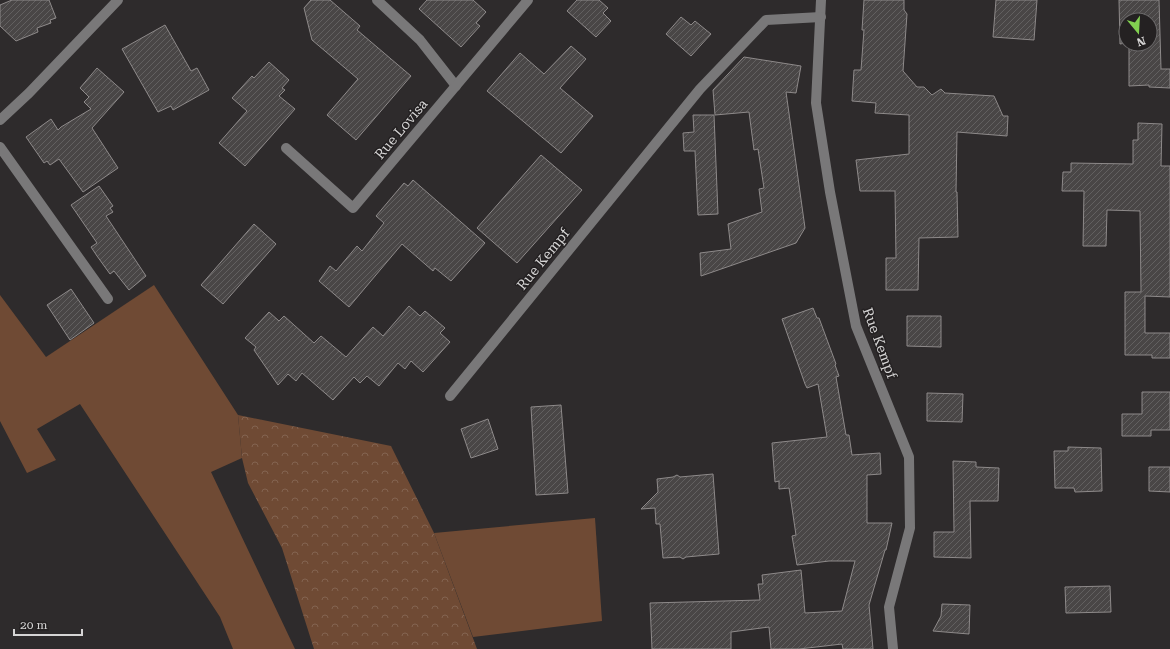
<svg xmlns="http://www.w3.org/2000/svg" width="1170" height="649" viewBox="0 0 1170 649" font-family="'Roboto Serif',serif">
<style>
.grass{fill:#6f4a34}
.forest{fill:url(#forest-crowns)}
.building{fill:url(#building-hatch);stroke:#8e8a8a}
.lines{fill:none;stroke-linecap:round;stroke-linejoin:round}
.minor{stroke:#797879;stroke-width:10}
.labels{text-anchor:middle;stroke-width:3;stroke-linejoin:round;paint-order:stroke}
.street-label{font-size:14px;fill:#d6d5d5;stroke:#242122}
</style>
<defs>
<pattern id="forest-crowns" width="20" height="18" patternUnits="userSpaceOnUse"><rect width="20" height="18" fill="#6f4a34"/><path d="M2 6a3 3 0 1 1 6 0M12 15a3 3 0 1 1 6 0" fill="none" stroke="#836350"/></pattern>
<pattern id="building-hatch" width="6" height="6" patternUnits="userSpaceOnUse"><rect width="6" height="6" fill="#494646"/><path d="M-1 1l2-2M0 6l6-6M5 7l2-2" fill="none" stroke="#626060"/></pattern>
</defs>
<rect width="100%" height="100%" fill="#2e2b2c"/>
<g class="grass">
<path d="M154 285 238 415 242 458 211 472 295 649H233L220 617 80 404 37 429 56 460 27 473 0 421V295L46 357Z"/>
<path d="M595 518 602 621 473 637 434 533Z"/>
</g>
<path class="forest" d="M238 415 391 446 434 533 477 649H314L282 548 248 483 242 458Z"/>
<g class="building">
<path d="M12 0H49L56 18 50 20 51 23 37 28 38 32 16 41 0 26V5Z"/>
<path d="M311 0H330L360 26 357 30 411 76 356 140 327 115 358 79 312 40 304 8Z"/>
<path d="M427 0H473L486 12 476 23 480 26 461 47 419 9Z"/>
<path d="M577 0H599L608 8 603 13 611 21 596 37 567 11Z"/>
<path d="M864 0H904V10L907 14 903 71 917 87H924L932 95 941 89 945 93 994 96 1003 116H1008L1007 136 957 132 956 192H957L958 237 919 238 918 290H886V258H896L895 191H860L856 160 909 154V115L875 113 876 103 852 101 854 70H861L864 30H862Z"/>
<path d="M996 0H1037L1034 40 993 37Z"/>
<path d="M1119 0H1159L1161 69H1170V88L1149 87V85L1129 86V44H1150V20H1126V43L1120 44Z"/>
<path d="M681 17 691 25 695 21 711 34 691 56 666 34Z"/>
<path d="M165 25 191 71 197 68 209 90 173 110 171 106 158 112 122 49Z"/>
<path d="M571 46 586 59 560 88 593 116 561 153 487 91 520 53 544 74Z"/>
<path d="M744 57 801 66 796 93 786 92 805 228 796 243 701 276 700 253 731 249 728 224 762 212 759 189 764 188 758 149 754 150 749 112 715 115 713 90Z"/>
<path d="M269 62 289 80 282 88 285 90 279 96 295 109 245 166 219 143 247 111 232 98 252 76 254 78Z"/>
<path d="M97 68 124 92 92 128 118 168 83 192 59 159 50 165 47 161 44 163 26 137 51 119 58 130 61 127 91 109 84 102 89 97 80 88Z"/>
<path d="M693 115H714L718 214 698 215 695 151H684L683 133 694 132Z"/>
<path d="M1138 123 1162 124 1161 166H1170V297L1145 296V333H1170V358H1152V355H1125V292H1141L1140 211 1107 210 1106 246H1083L1084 191H1062L1063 172H1071V163L1133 164V140H1138Z"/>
<path d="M541 155 582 190 517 263 477 228Z"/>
<path d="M413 180 485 243 451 281 435 268 433 271 402 244 349 307 319 281 330 266 336 271 357 246 362 251 384 223 376 216 404 183 408 186Z"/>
<path d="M99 186 113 206 110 208 113 212 106 216 146 276 129 290 114 271 110 274 97 256 91 247 97 243 71 205Z"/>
<path d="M254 224 276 244 223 304 201 285Z"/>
<path d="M71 289 94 323 70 340 47 305Z"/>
<path d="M409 306 420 316 425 311 445 328 440 333 450 342 423 372 411 361 405 369 398 363 379 386 367 376 360 383 354 377 333 400 302 373 296 381 288 374 278 385 254 350 256 347 245 338 269 312 279 321 284 316 314 343 321 336 346 357 373 327 383 336Z"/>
<path d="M813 308 817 318H819L836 364 835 365 839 376 836 377 846 435H849L852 455 880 453 881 474 867 475V523H892L886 550H885L869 605 873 649H843L842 644 799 649H771L769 627 731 632V649H652L650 603 760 600 758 584H763L762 575 801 570 805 613 842 611 855 561H829L797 565 792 536 796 535 789 488 779 489V481L775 482 772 443 827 437 818 384 807 388 805 384 782 319Z"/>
<path d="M907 316H941V347L907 346Z"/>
<path d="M1142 392H1170V430H1151V436H1122V414H1142Z"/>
<path d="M927 393 963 394 962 422 927 421Z"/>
<path d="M561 405 568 493 536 495 531 407Z"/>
<path d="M488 419 498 449 471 458 461 429Z"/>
<path d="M1068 447 1101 448 1102 491 1075 492 1074 488H1055L1054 451H1068Z"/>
<path d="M953 461 976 462V467L999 468 998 501H970L971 558 934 557V532H954Z"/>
<path d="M1149 467H1170V492L1149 491Z"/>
<path d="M713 474 719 554 686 557 683 559 680 557 663 558 660 524H656L655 508 641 509 658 492 657 479 673 477 677 475 680 477Z"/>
<path d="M1110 586 1111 612 1066 613 1065 587Z"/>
<path d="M942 604 970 605 969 634 933 631 941 616Z"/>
</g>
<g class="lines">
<g class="minor">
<path d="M377 0 420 40 456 86"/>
<path d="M821 0 816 103 830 192 856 326 909 457 910 528 889 607 893 649"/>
<path d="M0 120 29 93 118 0"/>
<path d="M0 147 108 299"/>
<path d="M286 148 353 208 528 0"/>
<path d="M450 396 700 89 766 20 821 17"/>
</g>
</g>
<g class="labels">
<g class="street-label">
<text transform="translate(401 129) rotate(-50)" y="5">Rue Lovisa</text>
<text transform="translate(543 259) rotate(-51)" y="5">Rue Kempf</text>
<text transform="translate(880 343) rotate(70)" y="5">Rue Kempf</text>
</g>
</g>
<g transform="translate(1138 32) rotate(162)"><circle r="19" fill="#242122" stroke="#6b696a"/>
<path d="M0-3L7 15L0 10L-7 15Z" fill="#81d050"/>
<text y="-6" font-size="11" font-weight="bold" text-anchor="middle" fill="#d6d5d5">N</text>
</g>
<path d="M14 629v6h68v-6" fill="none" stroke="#d6d5d5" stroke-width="2"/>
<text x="20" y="629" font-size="12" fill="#d6d5d5" stroke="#242122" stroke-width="3" paint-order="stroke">20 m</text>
</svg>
